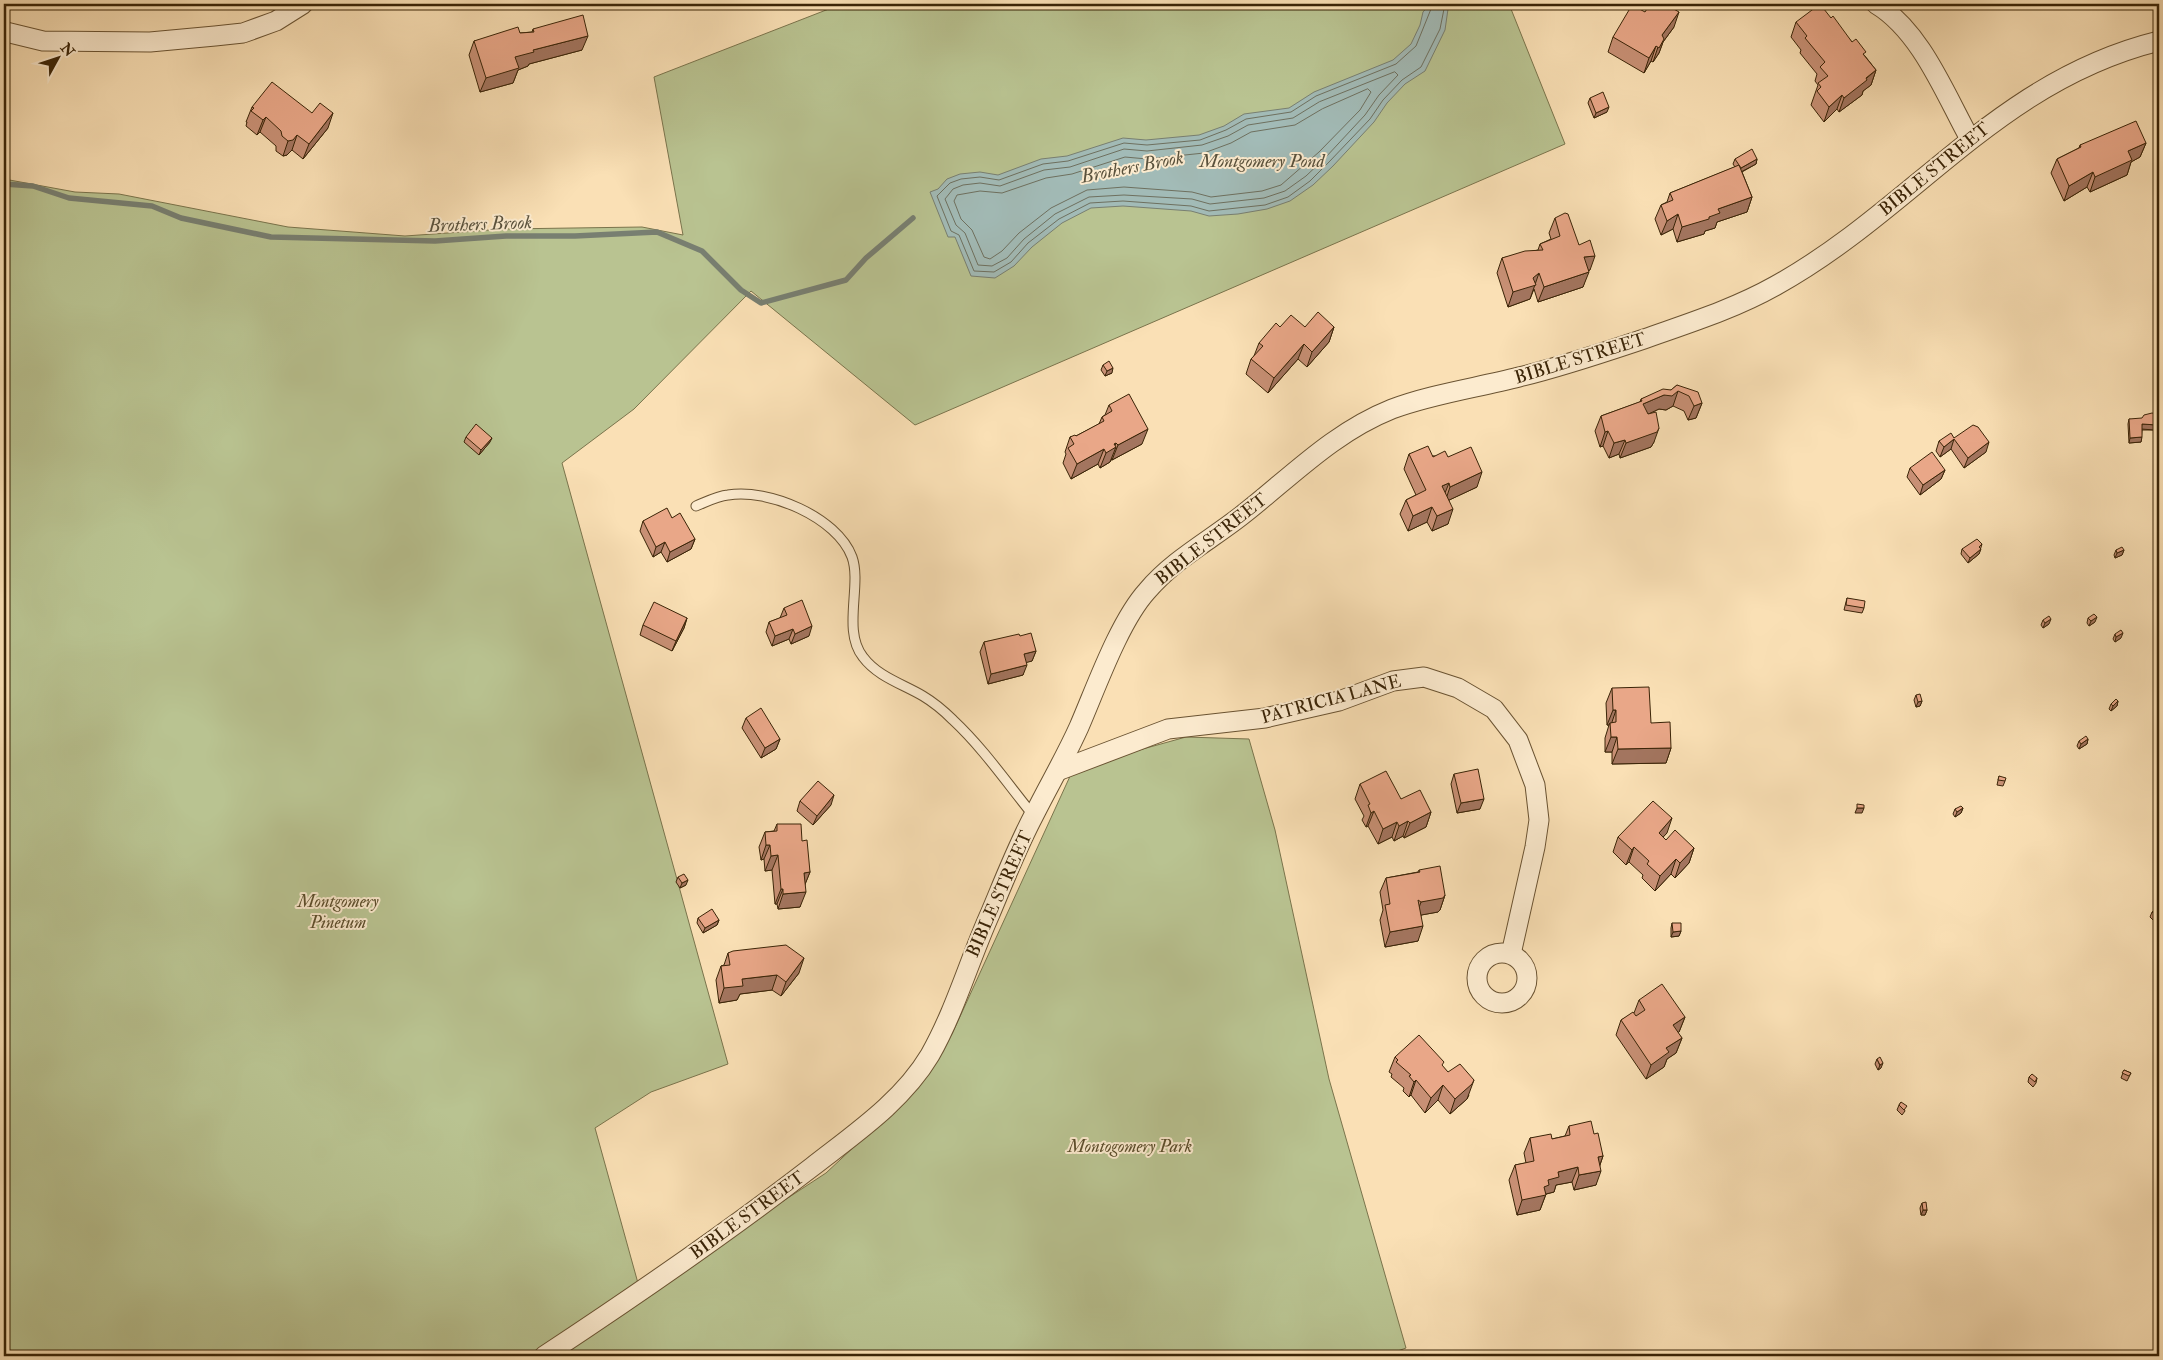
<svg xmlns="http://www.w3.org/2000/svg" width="2163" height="1360" viewBox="0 0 2163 1360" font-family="'IM FELL Double Pica',serif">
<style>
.green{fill:#b9c391;stroke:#7a744c}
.water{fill:#a2bbb7;stroke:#787f71}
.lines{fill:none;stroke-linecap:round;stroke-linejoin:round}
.shore{stroke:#6e705f;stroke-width:1}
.stream{stroke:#787f71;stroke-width:5.5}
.lane-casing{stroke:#6a5332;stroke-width:11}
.street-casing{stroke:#6a5332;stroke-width:21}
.lane{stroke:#fcebcf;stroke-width:9}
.street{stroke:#fcebcf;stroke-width:19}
.wall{fill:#c89075;stroke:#3a2407}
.shaded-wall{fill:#a3755f;stroke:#3a2407}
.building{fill:#e9a788;stroke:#3a2407}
.labels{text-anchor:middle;stroke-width:4;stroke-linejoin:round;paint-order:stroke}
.street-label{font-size:18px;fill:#3a2407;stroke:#fcebcf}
.park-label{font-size:18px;font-style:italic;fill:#5a4c2a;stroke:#fcebcf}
.water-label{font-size:19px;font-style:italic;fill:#59513c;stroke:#fcebcf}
</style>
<rect width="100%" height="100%" fill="#fae0b5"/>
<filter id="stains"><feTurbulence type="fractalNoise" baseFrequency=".004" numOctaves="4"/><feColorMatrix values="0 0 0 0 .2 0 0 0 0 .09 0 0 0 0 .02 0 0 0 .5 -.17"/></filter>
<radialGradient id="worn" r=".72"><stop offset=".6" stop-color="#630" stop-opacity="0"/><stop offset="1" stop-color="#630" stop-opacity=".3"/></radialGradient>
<path class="green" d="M905 4H1509L1565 144 915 425 751 291 634 409 562 463 728 1064 651 1092 595 1128 641 1294 826 1173 902 1102 952 1034 1077 761 1132 752 1186 737 1249 739 1275 830 1329 1079 1406 1348 1384 1356H4V179L75 192 119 194 288 227 405 236 504 229 642 227 683 235 654 77 839 5 901 8Z"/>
<path class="water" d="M1430 4H1452L1448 9 1445 30 1425 71 1405 84 1387 103 1374 122 1333 166 1313 185 1290 201 1267 209 1238 214 1209 216 1191 211 1123 206 1091 208 1062 223 1032 247 1014 266 995 278 971 276 955 237H948L930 192 938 189 947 179 960 174 980 172 998 175 1041 159 1067 156 1123 138 1146 140 1199 135 1224 126 1244 114 1289 108 1314 92 1393 60 1411 44 1420 25 1423 12Z"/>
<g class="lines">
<g class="shore">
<path d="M1433 4 1416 46 1396 64 1316 96 1291 112 1246 119 1226 130 1200 140 1147 145 1124 143 1068 161 1043 164 999 180 980 177 961 179 950 183 937 196 951 231 959 235 974 271 994 272 1011 262 1028 243 1059 219 1090 203 1123 201 1191 206 1209 211 1265 205 1288 197 1310 181 1329 162 1370 119 1383 100 1402 80 1421 67 1440 29 1445 4"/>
<path d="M1395 72 1398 75 1379 95 1365 115 1325 158 1306 176 1285 191 1264 198 1210 204 1192 199 1124 195 1089 197 1055 214 1024 239 1007 258 992 266 978 265 965 233 956 225 945 199 953 189 963 185 980 183 1000 186 1044 170 1070 167 1124 149 1147 151 1202 145 1228 136 1248 125 1293 118 1319 102Z"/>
<path d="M1368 89 1371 92 1360 110 1319 152 1281 185 1262 191 1211 197 1192 192 1124 187 1087 190 1051 208 1019 233 1002 251 990 259 984 257 972 230 961 219 954 201 957 195 980 191 1002 193 1046 178 1072 174 1125 157 1147 159 1204 153 1231 143 1251 132 1295 125 1322 109Z"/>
</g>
<path class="stream" d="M4 184 33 186 69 198 152 206 181 218 271 237 435 241 506 236H575L657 232 702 251 741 290 761 303 846 280 866 258 913 218"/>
<g class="lane-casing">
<path id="lane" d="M696 506C706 502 717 496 728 495 768 488 837 517 852 557 862 585 842 631 863 657 878 677 903 684 923 696 933 702 944 711 953 720 983 748 1007 783 1033 815"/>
</g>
<g class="street-casing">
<g id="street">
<path d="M1876 4C1921 31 1945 94 1970 139"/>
<path d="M6 32 43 41 150 42 215 36 243 33 276 21 303 4"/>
<path d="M1060 770 1168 729 1265 718 1339 701 1393 681 1424 677 1458 688 1494 709 1518 740 1535 785 1539 820 1535 847 1511 954"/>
<circle cx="1502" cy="978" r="25"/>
<path d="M544 1356C635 1296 725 1234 812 1167 854 1134 902 1102 930 1055 955 1011 969 961 990 914 1004 881 1017 847 1034 815 1049 785 1065 758 1079 727 1096 688 1119 622 1147 591 1173 560 1209 541 1241 516 1290 478 1332 433 1392 409 1432 394 1476 388 1519 377 1561 367 1602 353 1644 339 1689 323 1734 309 1775 286 1914 209 1997 81 2159 41"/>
</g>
</g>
<use href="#lane" class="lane"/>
<use href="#street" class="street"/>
</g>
<g class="wall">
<path d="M1645 12 1674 27 1663 42 1659 53 1653 62 1651 61 1644 73 1608 52 1613 37Z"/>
<path d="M1831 18 1852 42 1865 56 1876 70 1871 85 1863 91 1862 95 1839 112 1837 109 1824 122 1811 105 1818 85 1815 81 1817 74 1800 53 1801 50 1791 37 1796 22Z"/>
<path d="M533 29 582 50 529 64 528 66 518 70 513 83 480 92 469 55 474 41 520 33 532 32Z"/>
<path d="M1590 98 1607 112 1594 118 1588 103Z"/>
<path d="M252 107 328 128 303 159 292 150 287 155 283 156 276 151V146L260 132 257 135 246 126 247 122H246Z"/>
<path d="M2146 143 2140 157 2131 162 2127 175 2090 192 2087 187 2064 201 2051 173 2057 159 2079 148 2080 145Z"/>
<path d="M1735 159H1757L1756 164 1742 172 1752 197 1747 212 1717 222 1715 228 1705 231 1704 234 1677 242 1673 229 1661 235 1655 219 1661 205 1667 202 1670 193 1735 167 1733 164Z"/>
<path d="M1555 218 1579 245 1590 270 1588 271 1583 287 1538 302 1534 289 1530 299 1508 307 1497 273 1502 258 1538 250 1540 244 1551 239 1549 233Z"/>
<path d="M1280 327H1334L1329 342 1307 367 1298 359 1268 393 1246 374 1251 359 1254 356 1259 343Z"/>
<path d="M1103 365 1112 373 1105 376 1101 370Z"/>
<path d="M1677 385 1702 403 1696 418 1688 420 1684 411 1673 406 1666 410 1659 409 1648 414 1654 442 1651 447 1620 458 1619 454 1609 458 1603 446 1600 447 1595 431 1601 416 1640 402 1641 399 1671 390Z"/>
<path d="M1109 405 1142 444 1112 460V459L1110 462 1100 468 1098 464 1071 479 1063 463 1066 454 1065 452 1070 437 1076 436 1099 424 1102 417 1105 415Z"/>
<path d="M2129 419 2157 425 2155 430H2142L2141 442 2129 443 2128 424Z"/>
<path d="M466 437 490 442 479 455 464 442Z"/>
<path d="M1954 438 1986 452 1964 468 1951 449 1940 457 1936 451 1939 441Z"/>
<path d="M1409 454 1448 457 1477 487 1449 500 1448 524 1432 531 1427 522 1408 531 1400 514 1406 500 1416 495 1404 469Z"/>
<path d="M1910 468 1945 470 1941 479 1920 495 1907 477Z"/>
<path d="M672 518 695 539 691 549 667 562 661 552 653 557 640 531 643 521Z"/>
<path d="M1982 544 1979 554 1968 563 1961 554 1962 549Z"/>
<path d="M2116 550H2124L2122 555 2115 558 2114 555Z"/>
<path d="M1847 598 1864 608 1862 613 1844 610Z"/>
<path d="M784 608 809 636 791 644 789 639 772 646 766 632 769 622 780 618Z"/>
<path d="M687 618 684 628 672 651 640 635 643 625Z"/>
<path d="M2088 618 2095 622 2089 626 2087 623Z"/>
<path d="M2043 620 2049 624 2043 628 2041 625Z"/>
<path d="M2115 634 2121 638 2115 642 2113 639Z"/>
<path d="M1020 636 1036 651 1032 661 1026 662 1023 675 988 684 980 652 984 642Z"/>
<path d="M1612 688 1651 723 1671 748 1666 763 1612 764V752H1605V738L1609 725H1607L1606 703Z"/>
<path d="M1916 695 1922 701 1920 706 1916 707 1914 700Z"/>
<path d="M2118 701 2117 706 2111 711 2109 709 2111 704Z"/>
<path d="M746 718 780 739 776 749 761 758 742 728Z"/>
<path d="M2088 739 2087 744 2079 749 2077 746 2079 741Z"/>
<path d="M1454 774 1480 809 1457 813 1451 784Z"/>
<path d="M1999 776 2005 781 2003 786 1997 785Z"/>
<path d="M1360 784 1401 799 1431 812 1426 827 1404 838 1403 836 1394 841 1392 837 1378 844 1368 826 1366 827 1362 820 1364 816 1355 799Z"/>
<path d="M800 801 831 805 813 825 797 811Z"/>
<path d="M1963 808 1961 813 1955 817 1953 814 1955 809Z"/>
<path d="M777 824 802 841 810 872 805 884 800 907 778 909 777 904H775L772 870 765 871 764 859 761 860 759 847 765 832 774 831Z"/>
<path d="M1667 833 1663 837 1666 840 1694 848 1689 863 1675 878 1671 874 1655 891 1642 878 1643 875 1629 862 1626 865 1613 852 1618 837Z"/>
<path d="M1419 870 1445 895 1440 910 1438 912 1421 915 1418 941 1385 947 1380 920 1383 910 1380 892 1386 878 1418 872Z"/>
<path d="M678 877 686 885 680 888 676 882Z"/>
<path d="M2152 912 2158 915 2153 920 2150 917Z"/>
<path d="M698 918 719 920 717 925 703 933 697 923Z"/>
<path d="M1672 923 1681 931 1679 936 1671 937V928Z"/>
<path d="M728 953 799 973 781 996 772 990 740 994 737 1000 719 1003 716 980 721 966 724 965Z"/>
<path d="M1639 1000 1685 1017 1679 1032 1678 1033 1682 1038 1676 1053 1667 1059 1664 1067 1646 1079 1616 1035 1621 1020 1634 1013Z"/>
<path d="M1395 1057 1442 1066 1469 1095 1467 1099 1450 1114 1438 1100 1425 1113 1411 1095 1409 1097 1403 1091 1404 1088 1391 1077 1392 1074 1389 1072Z"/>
<path d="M1877 1059 1881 1068 1878 1070 1875 1064Z"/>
<path d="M2124 1070 2131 1073 2127 1081 2121 1078Z"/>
<path d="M2029 1077 2037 1078 2036 1083 2033 1087 2028 1082Z"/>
<path d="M2159 1093V1101L2156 1100Z"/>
<path d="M1901 1102 1905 1111 1902 1115 1897 1110 1899 1105Z"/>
<path d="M1569 1126 1594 1134 1603 1156 1600 1165 1596 1185 1574 1190 1572 1182 1556 1185 1554 1192 1546 1194 1540 1210 1517 1215 1509 1180 1515 1165 1526 1163 1524 1153 1530 1138 1552 1139 1565 1136Z"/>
<path d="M1922 1203 1927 1210 1925 1215H1921L1920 1208Z"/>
</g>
<g class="shaded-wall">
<path d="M1679 12 1674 27 1663 42 1659 53 1653 62 1662 35Z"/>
<path d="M588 36 582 50 529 64 528 66 518 70 513 83 480 92 486 78 515 57 533 50Z"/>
<path d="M1656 46 1651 61 1644 73 1649 58Z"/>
<path d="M1876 70 1871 85 1863 91 1862 95 1839 112 1844 98Z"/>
<path d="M1842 95 1837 109 1824 122 1829 107Z"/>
<path d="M1609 107 1607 112 1594 118 1596 113Z"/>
<path d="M333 113 328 128 303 159 309 144Z"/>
<path d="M266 117 260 132 257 135 263 120Z"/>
<path d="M297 135 292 150 287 155 283 156 288 141Z"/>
<path d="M2146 143 2140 157 2131 162 2127 175 2090 192 2095 177 2128 151Z"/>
<path d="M1757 159 1756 164 1739 173 1741 168Z"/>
<path d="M2093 172 2087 187 2064 201 2069 186Z"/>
<path d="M1752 197 1747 212 1717 222 1715 228 1705 231 1704 234 1677 242 1682 227 1709 217 1718 209Z"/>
<path d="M1678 214 1673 229 1661 235 1667 221Z"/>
<path d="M1595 256 1590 270 1578 272 1584 257Z"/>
<path d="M1589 272 1583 287 1538 302 1544 287Z"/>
<path d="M1539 273 1530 299 1508 307 1513 292Z"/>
<path d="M1334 327 1329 342 1307 367 1312 352Z"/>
<path d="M1304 344 1298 359 1268 393 1274 378Z"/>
<path d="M1113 368 1112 373 1105 376 1107 371Z"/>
<path d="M1678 391 1673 406 1666 410 1659 409 1638 419 1643 404 1664 395Z"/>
<path d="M1702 403 1696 418 1688 420 1694 406Z"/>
<path d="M2142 424 2157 425 2155 430 2141 429Z"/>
<path d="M1659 428 1654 442 1651 447 1620 458 1626 443Z"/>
<path d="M1148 429 1142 444 1112 460 1118 445Z"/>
<path d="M1608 431 1603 446 1600 447 1605 432Z"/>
<path d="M2142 437 2141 442 2129 443 2130 438Z"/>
<path d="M492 438 490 442 479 455 481 450Z"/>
<path d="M1954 439 1951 449 1940 457 1944 447Z"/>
<path d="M1625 440 1619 454 1609 458 1614 443Z"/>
<path d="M1989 442 1986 452 1964 468 1968 458Z"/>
<path d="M1116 443 1114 448 1116 447 1110 462 1100 468 1106 453 1114 444Z"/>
<path d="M1104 449 1098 464 1071 479 1077 464Z"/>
<path d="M1945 470 1941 479 1920 495 1923 485Z"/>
<path d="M1482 472 1477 487 1445 502 1450 487Z"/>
<path d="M1449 483 1443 498 1442 486Z"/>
<path d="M1432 507 1427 522 1408 531 1413 516Z"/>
<path d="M1453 509 1448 524 1432 531 1437 516Z"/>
<path d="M695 539 691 549 667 562 670 552Z"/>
<path d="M665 542 661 552 653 557 656 547Z"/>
<path d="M1981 549 1979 554 1968 563 1970 558Z"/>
<path d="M2124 550 2122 555 2115 558 2117 553Z"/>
<path d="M2097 617 2095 622 2089 626 2091 621Z"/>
<path d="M687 618 684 628 672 651 676 641Z"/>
<path d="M2051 619 2049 624 2043 628 2045 623Z"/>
<path d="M812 626 809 636 791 644 795 634Z"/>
<path d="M793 629 789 639 772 646 775 636Z"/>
<path d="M2123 633 2121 638 2115 642 2116 637Z"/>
<path d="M1036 651 1032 661 1021 664 1024 654Z"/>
<path d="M1027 665 1023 675 988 684 991 674Z"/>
<path d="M1922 701 1920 706 1916 707 1918 702Z"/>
<path d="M2118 701 2117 706 2111 711 2113 706Z"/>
<path d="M1613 710H1616L1611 725 1610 723 1609 725H1607Z"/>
<path d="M1611 737H1617L1612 752H1605Z"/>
<path d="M780 739 776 749 761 758 765 748Z"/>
<path d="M2088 739 2087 744 2079 749 2081 744Z"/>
<path d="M1671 748 1666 763 1612 764 1618 749Z"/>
<path d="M834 795 831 805 813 825 817 816Z"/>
<path d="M1484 799 1480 809 1457 813 1461 803Z"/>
<path d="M1857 808H1864L1862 813H1855Z"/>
<path d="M1963 808 1961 813 1955 817 1957 812Z"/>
<path d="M1374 811 1368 826 1366 827 1371 813Z"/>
<path d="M1431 812 1426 827 1404 838 1410 823Z"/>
<path d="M1672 818 1667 833 1653 848 1659 833Z"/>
<path d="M1408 821 1403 836 1394 841 1399 826Z"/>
<path d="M1397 822 1392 837 1378 844 1383 829Z"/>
<path d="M766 845H770L764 859 761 860Z"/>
<path d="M1634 847 1629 862 1626 865 1632 850Z"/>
<path d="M1694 848 1689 863 1675 878 1680 863Z"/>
<path d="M778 855 772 870 765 871 771 856Z"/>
<path d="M1676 859 1671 874 1655 891 1660 876Z"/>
<path d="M810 872 804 887V873Z"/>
<path d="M688 880 686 885 680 888 682 883Z"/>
<path d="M781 889H783L777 904H775Z"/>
<path d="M806 892 800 907 778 909 783 894Z"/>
<path d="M1445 895 1440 910 1438 912 1416 916 1421 902Z"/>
<path d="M2159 911 2158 915 2153 920 2155 915Z"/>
<path d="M719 920 717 925 703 933 705 928Z"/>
<path d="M1423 926 1418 941 1385 947 1390 932Z"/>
<path d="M1681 931 1679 936 1671 937 1673 932Z"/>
<path d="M804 958 799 973 781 996 786 982Z"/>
<path d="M777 975 772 990 740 994 737 1000 719 1003 724 988 742 979Z"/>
<path d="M1685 1017 1679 1032 1668 1040 1673 1025Z"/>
<path d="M1682 1038 1676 1053 1667 1059 1664 1067 1646 1079 1651 1065 1666 1048Z"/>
<path d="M1883 1063 1881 1068 1878 1070 1880 1065Z"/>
<path d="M1416 1080 1411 1095 1409 1097 1414 1082Z"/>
<path d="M1474 1080 1467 1099 1450 1114 1455 1099Z"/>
<path d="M1443 1085 1438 1100 1425 1113 1431 1098Z"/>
<path d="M1603 1156 1598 1170V1157Z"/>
<path d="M1578 1167 1572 1182 1556 1185 1554 1192 1546 1194 1540 1210 1517 1215 1522 1200 1544 1187 1548 1180 1558 1172Z"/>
<path d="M1601 1171 1596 1185 1574 1190 1579 1175Z"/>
<path d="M1923 1210H1927L1925 1215H1921Z"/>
</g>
<g class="building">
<path d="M1650 4H1665L1679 12 1662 35 1664 39 1659 48 1656 46 1649 58 1613 37 1632 5 1645 12Z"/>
<path d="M1820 4 1831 18 1833 16 1852 42 1856 39 1866 52 1863 54 1876 70 1866 78 1867 80 1844 98 1842 95 1829 107 1817 91 1821 87 1818 83 1828 76 1820 67 1825 62 1805 38 1807 36 1796 22Z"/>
<path d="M583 15 588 36 533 50 534 52 515 57 519 68 486 78 474 41 518 27 520 33 534 32 533 29Z"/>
<path d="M272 82 312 113 320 103 333 113 309 144 297 135 293 140 288 141 282 136 281 131 266 117 263 120 251 111 254 108 252 107Z"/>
<path d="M4 83 6 89 4 90Z"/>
<path d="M1603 92 1609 107 1596 113 1590 98Z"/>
<path d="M2136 121 2146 143 2128 151 2132 160 2095 177 2093 172 2069 186 2057 159 2081 147 2080 145Z"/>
<path d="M1752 149 1757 159 1741 168 1735 159Z"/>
<path d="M1739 165 1752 197 1718 209 1720 213 1709 217V219L1682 227 1678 214 1667 221 1661 205 1673 200 1670 193Z"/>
<path d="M1565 213 1568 214 1579 245 1590 240 1595 256 1584 257 1589 272 1544 287 1539 273 1533 278 1536 285 1513 292 1502 258 1525 251 1543 250 1540 244 1560 236 1555 218Z"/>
<path d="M1318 312 1334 327 1312 352 1304 344 1274 378 1251 359 1263 346 1259 343 1276 323 1280 327 1291 315 1305 327Z"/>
<path d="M1109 361 1113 368 1107 371 1103 365Z"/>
<path d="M1677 385 1698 392 1702 403 1694 406 1689 396 1678 391 1672 396 1664 395 1643 404 1648 414 1656 412 1659 428 1657 432 1626 443 1625 440 1614 443 1608 431 1605 432 1601 416 1642 401 1641 399 1663 389 1671 390Z"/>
<path d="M1129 394 1148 429 1118 445 1116 443 1114 444 1116 447 1106 453 1104 449 1077 464 1068 448 1074 444 1070 437 1075 435 1076 436 1104 421 1102 417 1112 411 1109 405Z"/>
<path d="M2152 413 2157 414V425L2142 424V437L2130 438 2129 419 2142 418 2144 415Z"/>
<path d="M476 424 492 438 481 450 466 437Z"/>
<path d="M1973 425 1978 427 1989 442 1968 458 1954 439 1944 447 1939 441 1951 433 1954 438Z"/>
<path d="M1428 446 1433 457 1445 451 1448 457 1471 447 1482 472 1450 487 1449 483 1442 486 1453 509 1437 516 1432 507 1413 516 1406 500 1426 490 1409 454Z"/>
<path d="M1932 452 1945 470 1923 485 1910 468Z"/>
<path d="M667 508 672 518 680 513 695 539 670 552 665 542 656 547 643 521Z"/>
<path d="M1977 539 1982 544 1979 547 1981 549 1970 558 1962 549Z"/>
<path d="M2122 547 2124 550 2117 553 2116 550Z"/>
<path d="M1847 598 1865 601 1864 608 1846 605Z"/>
<path d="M802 600 812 626 795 634 793 629 775 636 769 622 787 615 784 608Z"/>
<path d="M654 602 687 618 676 641 643 625Z"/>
<path d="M2094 614 2097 617 2091 621 2088 618Z"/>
<path d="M2049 616 2051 619 2045 623 2043 620Z"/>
<path d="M2121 630 2123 633 2116 637 2115 634Z"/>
<path d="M1031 633 1036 651 1024 654 1027 665 991 674 984 642 1019 634 1020 636Z"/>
<path d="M1649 687 1651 723 1670 722 1671 748 1618 749 1617 737H1611L1610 723 1616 722V710H1613L1612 688Z"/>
<path d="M1920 694 1922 701 1918 702 1916 695Z"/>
<path d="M2116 699 2118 701 2113 706 2111 704Z"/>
<path d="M761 708 780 739 765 748 746 718Z"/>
<path d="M2086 736 2088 739 2081 744 2079 741Z"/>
<path d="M1478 769 1484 799 1461 803 1454 774Z"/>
<path d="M1386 771 1401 799 1420 790 1431 812 1410 823 1408 821 1399 826 1397 822 1383 829 1374 811 1371 813 1368 805 1370 804 1360 784Z"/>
<path d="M1999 776 2006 778 2005 781 1998 780Z"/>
<path d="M818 781 834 795 817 816 800 801Z"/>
<path d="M1653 801 1672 818 1659 833 1666 840 1675 830 1694 848 1680 863 1676 859 1660 876 1647 864 1649 861 1634 847 1632 850 1618 837Z"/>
<path d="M1857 804 1864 805V808H1857Z"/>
<path d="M1961 806 1963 808 1957 812 1955 809Z"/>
<path d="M777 824H801L802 841 807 840 810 872 804 873 806 892 783 894V889H781L778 855 771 856 770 845H766L765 832 777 831Z"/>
<path d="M1440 866 1445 895 1443 898 1421 902 1418 900 1423 926 1390 932 1385 905 1390 904 1386 878 1420 872 1419 870Z"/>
<path d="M684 874 688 880 682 883 678 877Z"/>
<path d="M2157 907 2159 909V911L2155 915 2152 912Z"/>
<path d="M712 909 719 920 705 928 698 918Z"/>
<path d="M1672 923H1681V931L1673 932Z"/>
<path d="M786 945 804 958 786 982 777 975 742 979 743 986 724 988 721 966 730 965 728 953 733 951Z"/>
<path d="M1662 984 1685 1017 1673 1025 1682 1038 1666 1048 1669 1052 1651 1065 1621 1020 1633 1012 1636 1016 1645 1010 1639 1000Z"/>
<path d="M1419 1035 1444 1062 1442 1065 1448 1072 1460 1064 1474 1080 1472 1084 1455 1099 1443 1085 1431 1098 1416 1080 1414 1082 1409 1076 1411 1075 1396 1062 1398 1060 1395 1057Z"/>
<path d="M1880 1057 1883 1063 1880 1065 1877 1059Z"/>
<path d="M2124 1070 2131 1073 2129 1076 2122 1073Z"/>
<path d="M2032 1074 2037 1078 2035 1082 2029 1077Z"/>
<path d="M1901 1102 1907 1106 1904 1110 1899 1105Z"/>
<path d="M1591 1121 1594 1134 1598 1133 1603 1156 1598 1157 1601 1171 1579 1175 1578 1167 1558 1172 1559 1177 1548 1180 1549 1185 1544 1187 1546 1195 1522 1200 1515 1165 1534 1161 1530 1138 1551 1134 1552 1139 1570 1135 1569 1126Z"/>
<path d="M1926 1202 1927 1210H1923L1922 1203Z"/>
</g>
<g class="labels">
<g class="street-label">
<text transform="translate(1934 169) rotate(-39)" y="6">BIBLE STREET</text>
<text transform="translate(1580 358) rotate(-17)" y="6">BIBLE STREET</text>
<text transform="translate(1211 539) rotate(-38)" y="6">BIBLE STREET</text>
<text transform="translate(1331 699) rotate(-15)" y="6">PATRICIA LANE</text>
<text transform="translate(999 894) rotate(-66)" y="6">BIBLE STREET</text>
<text transform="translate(747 1215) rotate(-36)" y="6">BIBLE STREET</text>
</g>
<g class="park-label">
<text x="338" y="907">Montgomery<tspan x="338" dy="21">Pinetum</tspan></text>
<text x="1130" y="1152">Montogomery Park</text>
</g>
<g class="water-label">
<text x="1262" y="167">Montgomery Pond</text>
<text transform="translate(1132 166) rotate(-11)" y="7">Brothers Brook</text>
<text transform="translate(480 223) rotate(-2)" y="7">Brothers Brook</text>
</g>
</g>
<rect width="2163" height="1360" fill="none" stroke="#fae0b5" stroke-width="20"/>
<rect x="5" y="5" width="2153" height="1350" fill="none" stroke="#3a2407" stroke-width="2.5"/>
<rect x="10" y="10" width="2143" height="1340" fill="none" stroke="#3a2407"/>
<g transform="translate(58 58) rotate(50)" stroke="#fcebcf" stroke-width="4" paint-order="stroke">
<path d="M0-4L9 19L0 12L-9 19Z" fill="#3a2407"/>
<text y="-8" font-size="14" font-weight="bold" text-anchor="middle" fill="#3a2407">N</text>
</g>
<rect width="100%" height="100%" filter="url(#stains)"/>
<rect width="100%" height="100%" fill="url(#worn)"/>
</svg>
